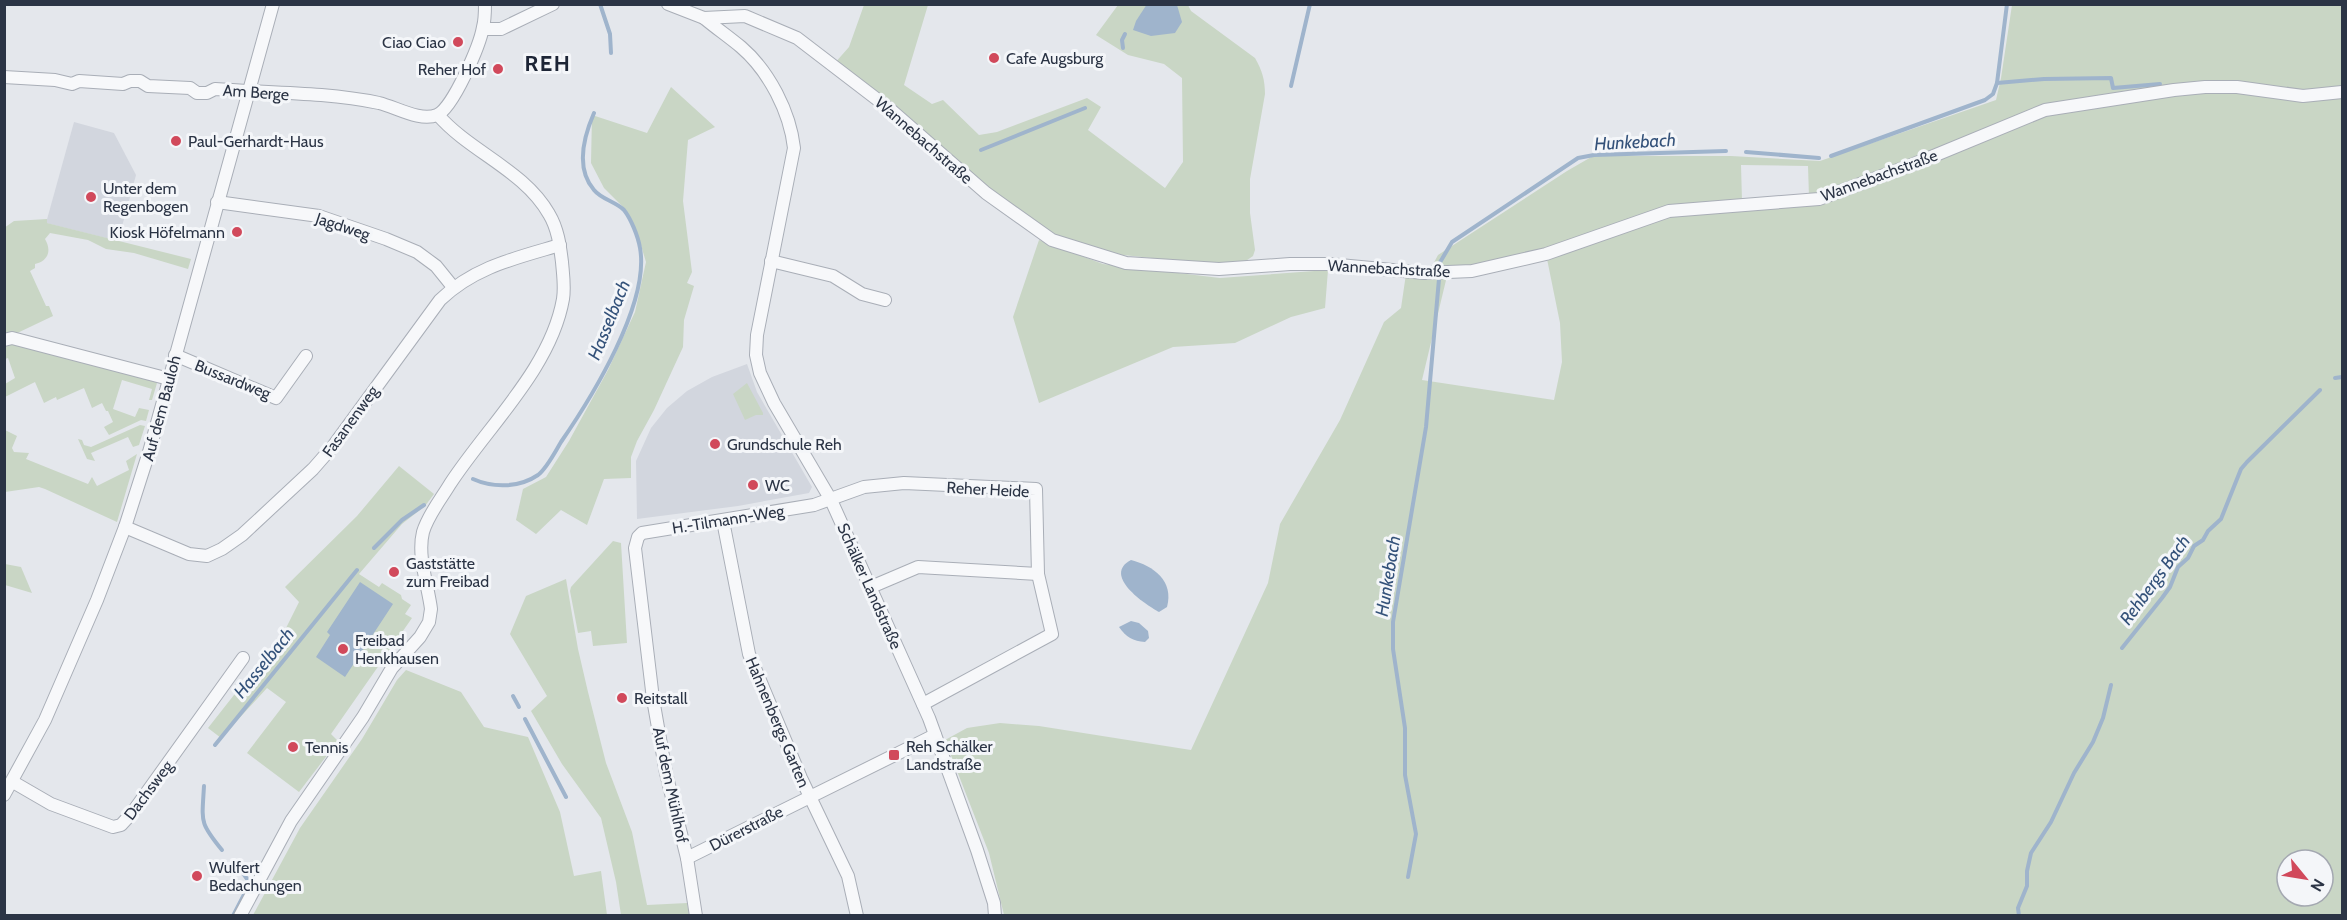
<svg xmlns="http://www.w3.org/2000/svg" width="2347" height="920" viewBox="0 0 2347 920" font-family="Cabin,sans-serif">
<style>
.built{fill:#d2d6de}
.green{fill:#c9d6c5;fill-rule:evenodd}
.water{fill:#9fb4cc}
.lines{fill:none;stroke-linecap:round;stroke-linejoin:round}
.stream{stroke:#9fb4cc;stroke-width:4}
.minor-casing{stroke:#a9aeb7;stroke-width:14}
.minor{stroke:#f7f8fa;stroke-width:12}
.poi-dot{fill:#d1495b;stroke:#f4f6f9;stroke-width:2}
.labels{text-anchor:middle;stroke-width:6;stroke-linejoin:round;paint-order:stroke}
.poi-label{font-size:16px;fill:#2b3445;stroke:#f4f6f9;text-anchor:start}
.street-label{font-size:16px;fill:#2b3445;stroke:#f4f6f9}
.water-label{font-size:18px;font-style:italic;fill:#34527a;stroke:#f4f6f9}
.district-label{font-size:22px;font-weight:bold;letter-spacing:1.5px;fill:#1d2536;stroke:#f4f6f9}
</style>
<rect width="100%" height="100%" fill="#e4e7ec"/>
<g class="built">
<path d="M74 122 114 133 136 175 118 241 46 223Z"/>
<path d="M747 364 757 392 812 487 809 493 738 506 637 519 636 461 651 428 667 408 687 391 712 377Z"/>
</g>
<g class="green">
<path d="M864 5H928L904 85 932 104 943 100 979 135 997 132 1087 98 1101 107 1088 130 1165 188 1183 162 1182 78 1164 64 1128 55 1096 35 1118 5H1188L1191 11 1255 58C1262 70 1265 80 1265 94L1250 179V213L1255 250 1253 256 1240 265H1219L1104 253 1043 230 987 191 834 64 849 47Z"/>
<path d="M2012 5H2342V915H1004L989 853 945 740 967 728 1000 723 1039 726 1191 750 1268 583 1280 524 1340 420 1384 322 1401 308 1406 274 1447 276 1422 380 1554 400 1562 362 1560 323 1546 254 1668 207 1544 251 1472 266 1430 270 1438 255 1567 171 1593 156H1731L1820 161 1996 100 2001 78ZM1741 165 1808 166 1809 197 1742 201ZM2287 860H2323V896H2287Z"/>
<path d="M671 87 715 127 688 140 683 201 692 272 687 283 694 286 684 320 683 347 654 410 637 441 631 457V478L604 479 587 525 561 510 536 534 516 520 523 489 546 477 569 441 608 370 635 312 646 262 637 232 626 210 604 188 591 163 592 115 647 133Z"/>
<path d="M47 219V223L191 259 188 269 134 253 106 249 88 240 50 233 45 239C52 251 48 261 35 264V268L30 271 46 306H49L53 316 11 336H5L4 228 14 221Z"/>
<path d="M1039 240 1103 264 1220 278 1328 270 1325 308 1291 317 1235 343 1173 347 1039 403 1013 317Z"/>
<path d="M10 342 152 378 157 383 152 400H149L152 389 122 380 113 409 135 417 139 408 149 410 146 421 141 420 109 435 104 427 113 422 108 411H106L102 403 92 408 84 388 57 400 56 397 44 403 35 382 5 397V384L15 378 8 358 5 359 4 343Z"/>
<path d="M747 383 763 413V415H756L745 420 733 394Z"/>
<path d="M140 425 145 426 139 445 133 447 128 437 91 453 95 461 87 459 78 439 82 440 84 445 91 447Z"/>
<path d="M5 430 17 436 12 448 14 452 29 453 26 459 88 484 92 477 97 486 129 470 126 461 137 454 117 522 45 489 39 487 5 492Z"/>
<path d="M399 466 434 494 425 506 402 524 359 574 379 587 382 583 401 595 402 599 411 605 405 614 412 618 331 734 338 741 299 792 247 753 286 702 267 688 221 738 208 728 285 630 299 602 285 587 357 516Z"/>
<path d="M613 541 621 543 627 643 593 646 591 631 578 633 570 591 571 587Z"/>
<path d="M5 564 21 567 32 593 5 585Z"/>
<path d="M566 579 578 649 588 692 606 763 632 832 647 905 687 903 689 915H621L616 882 601 818 562 764 531 711 547 696 510 634 526 596Z"/>
<path d="M406 670 461 692 484 727 528 737 560 812 574 876 601 871 607 915H253L300 828 362 739 397 680Z"/>
</g>
<g class="water">
<path d="M1147 4 1177 5 1182 22 1175 33 1151 36 1133 30 1136 21Z"/>
<path d="M1131 560C1154 566 1174 581 1167 607L1159 612C1144 604 1102 575 1131 560Z"/>
<path d="M360 582 393 604 345 677 316 657 330 635 327 632Z"/>
<path d="M1131 621 1139 623 1148 631 1149 638 1145 642C1133 641 1126 637 1119 627Z"/>
</g>
<g class="lines">
<g class="stream">
<path d="M600 4 610 34 611 53"/>
<path d="M1123 48 1122 40 1125 34"/>
<path d="M1997 83 2044 79 2111 78 2113 88 2160 84"/>
<path d="M1291 86 1310 4"/>
<path d="M981 150 1085 108"/>
<path d="M1746 152 1819 158"/>
<path d="M1831 156 1985 100 1993 94 1997 83 2007 4"/>
<path d="M1439 264 1452 242 1578 158 1594 155 1726 151"/>
<path d="M2335 378 2342 377"/>
<path d="M473 479C493 488 519 488 538 475 547 468 555 452 561 442 592 397 650 303 640 248 638 236 631 219 624 210 616 202 601 199 594 190 575 168 584 136 594 113"/>
<path d="M374 548 402 520 424 505"/>
<path d="M2122 648 2162 598 2170 587 2178 567 2188 558 2194 546 2203 540 2208 531 2221 519 2241 469 2247 462 2320 390"/>
<path d="M513 696 519 707"/>
<path d="M525 719 566 797"/>
<path d="M215 745 357 570"/>
<path d="M204 786C202 822 199 822 222 850"/>
<path d="M1408 877 1416 834 1405 775V728L1393 649V622L1426 427 1439 279"/>
<path d="M233 916 250 883 237 865"/>
<path d="M2019 916 2018 908 2027 886V871L2031 853 2051 822 2074 773 2093 742 2103 718 2111 685"/>
</g>
<g class="minor-casing">
<g id="minor">
<path d="M668 4 704 18 745 16 797 38 891 110 986 193 1052 240 1126 263 1219 269 1290 264H1329L1424 273 1472 271 1546 254 1669 211 1819 199 1914 164 2045 110 2174 90 2205 87H2237L2303 96 2342 92"/>
<path d="M704 18C716 28 729 37 741 47 769 71 790 112 794 148L757 335 756 355 760 373 774 403 831 500 929 718 977 850 994 903 995 916"/>
<path d="M483 29H501L553 4"/>
<path d="M4 77 55 80 72 84 79 81 123 84 130 81H140L148 86 190 88 197 93H207L215 89C270 93 325 92 379 103 396 107 420 122 437 115 453 108 480 45 483 27 485 20 485 12 485 4"/>
<path d="M217 202 319 216 386 239 417 252 436 266 453 287"/>
<path d="M771 261 833 276 862 294 885 300"/>
<path d="M4 340 12 338 169 379"/>
<path d="M175 355 276 398 306 356"/>
<path d="M723 521 749 654 801 778 848 876 857 916"/>
<path d="M125 527 189 554 207 556 222 549 242 535 313 469 334 445 440 300C474 267 516 258 560 245"/>
<path d="M871 587 918 567 1038 574"/>
<path d="M13 782 51 804 113 827 121 825 132 813 243 658"/>
<path d="M4 795 45 720 97 600 125 527 149 452 273 4"/>
<path d="M687 858 935 735"/>
<path d="M240 916 291 821 363 717 392 668 420 637 429 622 431 609C428 585 417 556 423 532 428 515 441 499 450 484 487 427 551 368 563 299 565 287 563 274 562 262 560 246 558 229 549 214 524 170 470 152 438 115"/>
<path d="M696 916 687 858 666 773 653 699 635 548 638 537 642 533 814 505 864 487 904 483 1036 489 1038 574 1052 634 923 704"/>
</g>
</g>
<use href="#minor" class="minor"/>
</g>
<g class="poi-dot">
<circle cx="458" cy="42" r="6"/>
<circle cx="994" cy="58" r="6"/>
<circle cx="498" cy="69" r="6"/>
<circle cx="176" cy="141" r="6"/>
<circle cx="91" cy="197" r="6"/>
<circle cx="237" cy="232" r="6"/>
<circle cx="715" cy="444" r="6"/>
<circle cx="753" cy="485" r="6"/>
<circle cx="394" cy="572" r="6"/>
<circle cx="343" cy="649" r="6"/>
<circle cx="622" cy="698" r="6"/>
<circle cx="293" cy="747" r="6"/>
<rect x="888" y="749" width="12" height="12" rx="3"/>
<circle cx="197" cy="876" r="6"/>
</g>
<g class="labels">
<g class="poi-label">
<text x="446" y="48" text-anchor="end">Ciao Ciao</text>
<text x="1006" y="64">Cafe Augsburg</text>
<text x="486" y="75" text-anchor="end">Reher Hof</text>
<text x="188" y="147">Paul-Gerhardt-Haus</text>
<text x="103" y="194">Unter dem<tspan x="103" dy="18">Regenbogen</tspan></text>
<text x="225" y="238" text-anchor="end">Kiosk Höfelmann</text>
<text x="727" y="450">Grundschule Reh</text>
<text x="765" y="491">WC</text>
<text x="406" y="569">Gaststätte<tspan x="406" dy="18">zum Freibad</tspan></text>
<text x="355" y="646">Freibad<tspan x="355" dy="18">Henkhausen</tspan></text>
<text x="634" y="704">Reitstall</text>
<text x="906" y="752">Reh Schälker<tspan x="906" dy="18">Landstraße</tspan></text>
<text x="305" y="753">Tennis</text>
<text x="209" y="873">Wulfert<tspan x="209" dy="18">Bedachungen</tspan></text>
</g>
<g class="street-label">
<text transform="translate(256 92) rotate(4)" y="6">Am Berge</text>
<text transform="translate(924 140) rotate(41)" y="6">Wannebachstraße</text>
<text transform="translate(1879 175) rotate(-20)" y="6">Wannebachstraße</text>
<text transform="translate(343 226) rotate(18)" y="6">Jagdweg</text>
<text transform="translate(1389 268) rotate(3)" y="6">Wannebachstraße</text>
<text transform="translate(233 379) rotate(22)" y="6">Bussardweg</text>
<text transform="translate(161 408) rotate(-75)" y="6">Auf dem Bauloh</text>
<text transform="translate(350 421) rotate(-54)" y="6">Fasanenweg</text>
<text transform="translate(988 489) rotate(3)" y="6">Reher Heide</text>
<text transform="translate(728 519) rotate(-9)" y="6">H.-Tilmann-Weg</text>
<text transform="translate(870 586) rotate(66)" y="6">Schälker Landstraße</text>
<text transform="translate(778 722) rotate(67)" y="6">Hahnenbergs Garten</text>
<text transform="translate(671 785) rotate(78)" y="6">Auf dem Mühlhof</text>
<text transform="translate(148 790) rotate(-53)" y="6">Dachsweg</text>
<text transform="translate(746 828) rotate(-27)" y="6">Dürerstraße</text>
</g>
<g class="water-label">
<text transform="translate(1635 142) rotate(-3)" y="6">Hunkebach</text>
<text transform="translate(609 320) rotate(-68)" y="6">Hasselbach</text>
<text transform="translate(1388 576) rotate(-81)" y="6">Hunkebach</text>
<text transform="translate(2155 580) rotate(-54)" y="6">Rehbergs Bach</text>
<text transform="translate(264 663) rotate(-51)" y="6">Hasselbach</text>
</g>
<g class="district-label">
<text x="548" y="71">REH</text>
</g>
</g>
<rect width="2347" height="920" fill="none" stroke="#2b3445" stroke-width="12"/>
<g transform="translate(2305 878) rotate(120)"><circle r="28" fill="#f4f6f9" stroke="#a4a8b1" stroke-width="1.5"/>
<path d="M0-4.5L10 22L0 15L-10 22Z" fill="#d1495b"/>
<text y="-9" font-size="16" font-weight="bold" text-anchor="middle" fill="#2b3445">N</text>
</g>
</svg>
